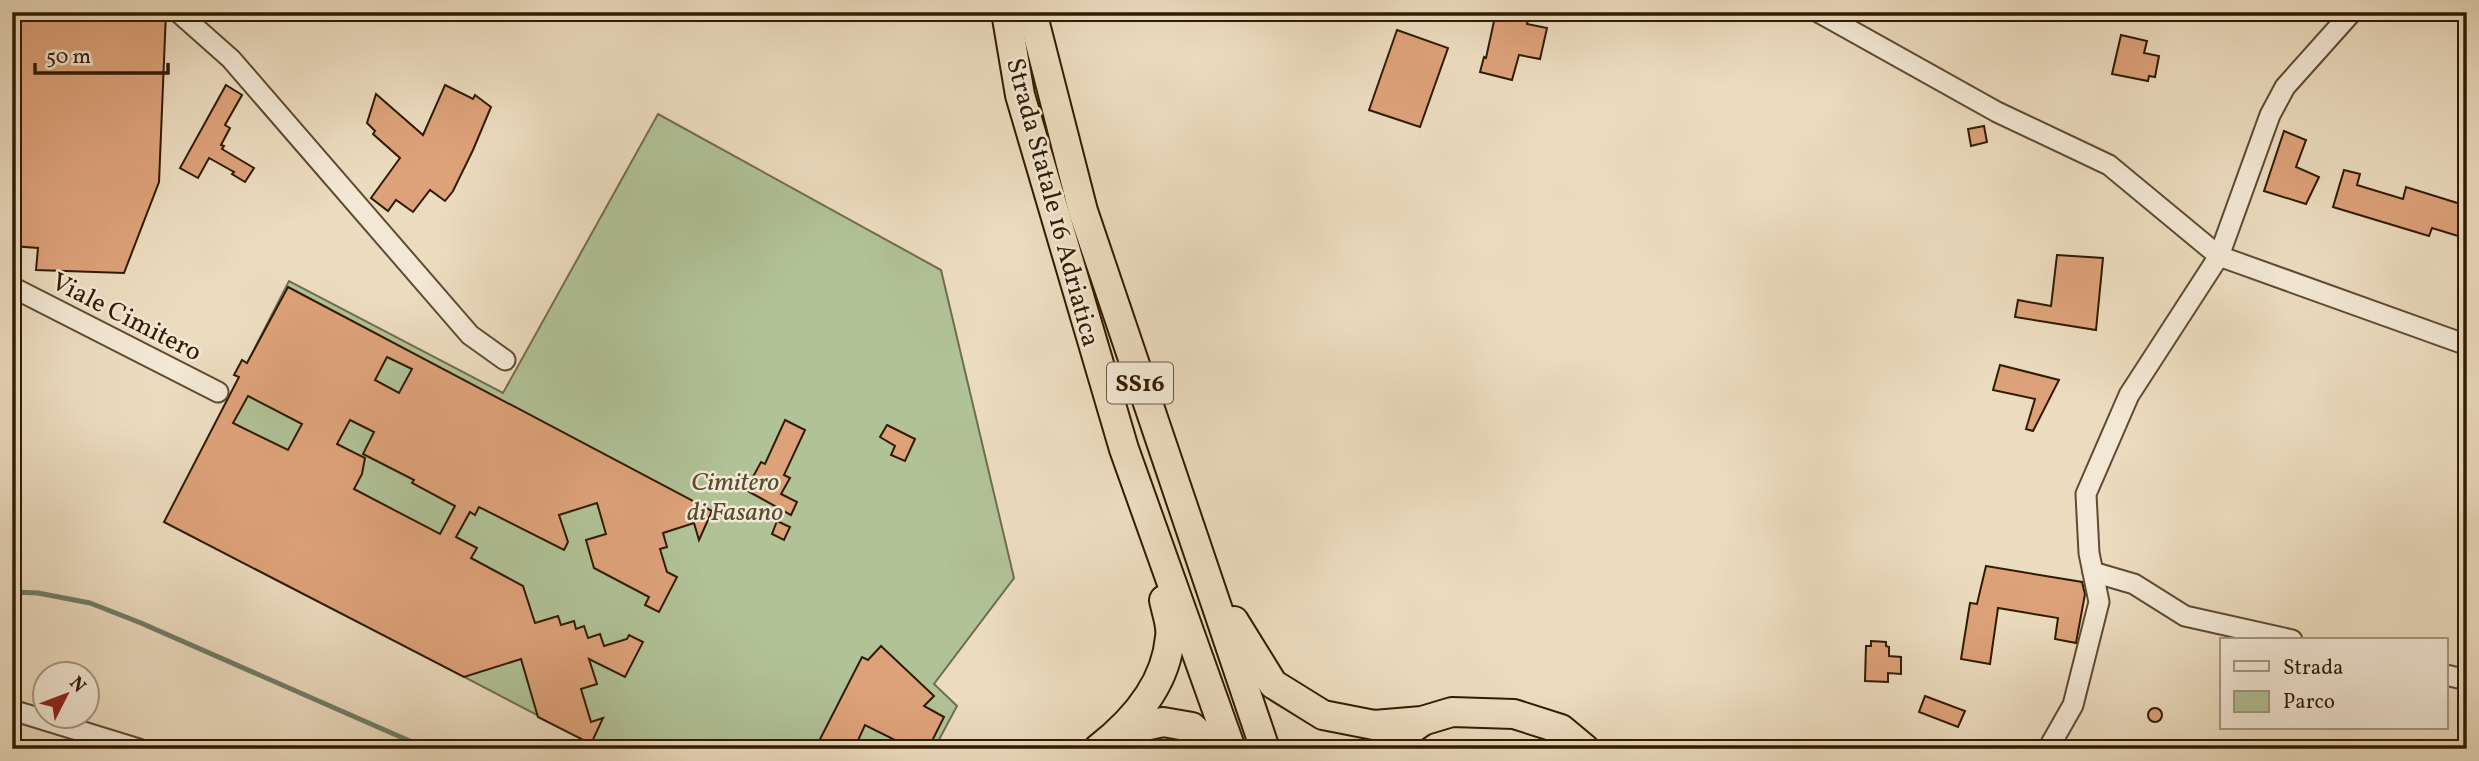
<svg xmlns="http://www.w3.org/2000/svg" width="2479" height="761" viewBox="0 0 2479 761" font-family="Vollkorn,serif">
<style>
.green{fill:#b1c297;stroke:#706e4c;stroke-width:2}
.lines{fill:none;stroke-linecap:round;stroke-linejoin:round}
.stream{stroke:#707c67;stroke-width:5}
.building{fill:#dea27a;stroke:#301b00;stroke-width:2;fill-rule:evenodd}
.minor-casing{stroke:#5f4b30;stroke-width:23}
.highway-casing{stroke:#301b00;stroke-width:32}
.minor{stroke:#f3e8d5;stroke-width:19}
.highway{stroke:#ecdcbf;stroke-width:28}
.labels{text-anchor:middle;stroke-width:5;stroke-linejoin:round;paint-order:stroke}
.shield{fill:#f3e8d5;stroke:#6a5840;stroke-width:2}
.shield-label{font-size:24px;font-weight:bold;fill:#301b00}
.street-label{font-size:26px;fill:#301b00;stroke:#f3e8d5}
.park-label{font-size:26px;font-style:italic;fill:#574d2d;stroke:#f3e8d5}
</style>
<rect width="100%" height="100%" fill="#ecdcbf"/>
<filter id="stains"><feTurbulence type="fractalNoise" baseFrequency=".00286" numOctaves="4"/><feColorMatrix values="0 0 0 0 .2 0 0 0 0 .09 0 0 0 0 .02 0 0 0 .5 -.17"/></filter>
<radialGradient id="worn" r=".72"><stop offset=".6" stop-color="#630" stop-opacity="0"/><stop offset="1" stop-color="#630" stop-opacity=".3"/></radialGradient>
<path class="green" d="M658 114 941 270 1014 578 934 684 957 706 934 749H602L405 646 169 516 289 281 503 393Z"/>
<g class="lines">
<path class="stream" d="M12 592 38 593 90 603 141 623 428 749"/>
</g>
<g class="building">
<path d="M12 12H166L159 182 124 273 36 270 38 248 12 246Z"/>
<path d="M1496 12H1530L1527 24 1547 28 1540 59 1519 55 1512 80 1480 72 1484 57 1486 58Z"/>
<path d="M1397 30 1448 48 1420 127 1369 110Z"/>
<path d="M2121 35 2147 41 2144 53 2159 56 2155 77 2149 76 2148 81 2112 74Z"/>
<path d="M226 85 242 95 225 125 230 128 221 145 224 146 222 149 254 168 245 182 232 174 234 172 209 158 198 178 180 168Z"/>
<path d="M445 85 473 99 475 95 491 107 473 150 453 191 445 201 430 190 413 212 396 200 388 211 371 198 400 158 373 134 375 131 367 123 376 94 423 135Z"/>
<path d="M1984 126 1987 142 1971 146 1968 129Z"/>
<path d="M2284 131 2306 140 2296 167 2319 177 2306 204 2264 191Z"/>
<path d="M2344 170 2360 174 2357 185 2403 199 2406 187 2467 206 2458 236 2432 228 2429 236 2333 207Z"/>
<path d="M2057 255 2103 258 2096 330 2015 317 2018 300 2051 306Z"/>
<path d="M288 287 712 511 699 540 694 523 663 533 667 547 660 549 667 572 677 577 659 612 645 605 649 597 594 568 586 540 606 534 597 503 559 515 568 542 564 550 479 507 475 515 470 512 456 537 477 548 471 558 523 586 535 623 558 616 561 625 574 621 576 629 584 626 588 638 600 634 604 646 627 639 629 635 643 642 625 677 589 659 597 684 581 689 591 722 603 718 591 744 538 717 521 659 464 677 164 522 239 377 234 375 242 360 247 363ZM387 357 412 369 399 393 375 380ZM248 396 302 424 288 450 233 423ZM350 420 374 432 363 454 414 480 412 483 455 506 440 534 354 489 362 474 365 458 337 444Z"/>
<path d="M2000 365 2059 380 2033 431 2026 429 2035 399 1993 390Z"/>
<path d="M785 420 805 430 784 475 790 478 781 494 797 502 791 515 746 490 761 462 765 464Z"/>
<path d="M887 425 915 439 905 461 891 455 895 446 880 437Z"/>
<path d="M777 521 790 527 784 540 772 534Z"/>
<path d="M1986 566 2082 582 2085 594 2076 643 2055 639 2058 618 1998 608 1990 664 1961 659 1970 603 1977 604Z"/>
<path d="M1871 641 1886 642V646L1889 647V656L1901 657V674L1888 673V682L1865 681 1866 646H1871Z"/>
<path d="M881 646 934 696 924 706 944 717 928 749H913L865 725 854 749H844L833 744 831 749H815L862 657 868 660Z"/>
<path d="M1925 696 1965 711 1958 727 1919 712Z"/>
<circle cx="2155" cy="715" r="7"/>
</g>
<g class="lines">
<g class="minor-casing">
<g id="minor">
<path d="M178 12 231 59 470 335 505 360"/>
<path d="M1818 12 1997 112 2109 165 2219 256 2467 345"/>
<path d="M12 287 218 392"/>
<path d="M2093 572 2134 584 2185 616 2292 640"/>
<path d="M2446 675 2467 680"/>
<path d="M12 710 139 749"/>
<path d="M2048 749 2073 705 2099 602 2089 553 2086 494 2129 395 2219 256 2270 115 2285 87 2352 12"/>
</g>
</g>
<g class="highway-casing">
<g id="highway">
<path d="M1006 12 1020 95 1124 449 1231 749"/>
<path d="M1032 12 1083 211 1265 749"/>
<path d="M1234 621 1273 684 1323 715 1374 725 1422 721 1452 712 1514 714 1561 729 1585 749"/>
<path d="M1121 731 1163 722 1192 727 1215 749"/>
<path d="M1098 749C1134 721 1166 685 1170 637 1172 626 1166 611 1164 600"/>
<path d="M1382 749 1420 723"/>
</g>
</g>
<use href="#minor" class="minor"/>
<use href="#highway" class="highway"/>
</g>
<g class="labels">
<rect class="shield" x="1107" y="362.5" width="66" height="41" rx="5"/>
<g class="shield-label">
<text x="1140" y="391">SS16</text>
</g>
<g class="street-label">
<text transform="translate(1054 202) rotate(75)" y="9">Strada Statale 16 Adriatica</text>
<text transform="translate(127 316) rotate(27)" y="9">Viale Cimitero</text>
</g>
<g class="park-label">
<text x="735" y="490">Cimitero<tspan x="735" dy="30">di Fasano</tspan></text>
</g>
</g>
<rect width="2479" height="761" fill="none" stroke="#ecdcbf" stroke-width="42"/>
<rect x="14" y="14" width="2451" height="733" fill="none" stroke="#301b00" stroke-width="3.5"/>
<rect x="21" y="21" width="2437" height="719" fill="none" stroke="#301b00" stroke-width="2"/>
<rect x="2220" y="638" width="228" height="91" fill="#f3e8d5" stroke="#a59680" stroke-width="2"/>
<rect x="2234" y="661" width="35" height="10" fill="#f3e8d5" stroke="#a59680" stroke-width="2"/>
<text x="2283" y="674" font-size="21" fill="#301b00">Strada</text>
<rect x="2234" y="691" width="35" height="21" fill="#b1c297" stroke="#a59680" stroke-width="2"/>
<text x="2283" y="708" font-size="21" fill="#301b00">Parco</text>
<g transform="translate(66 695) rotate(48)"><circle r="33" fill="#f3e8d5" stroke="#a59680" stroke-width="2"/>
<path d="M0-5L12 26L0 18L-12 26Z" fill="#8f2418"/>
<text y="-10" font-size="19" font-weight="bold" text-anchor="middle" fill="#301b00">N</text>
</g>
<path d="M35 63v10h133v-10" fill="none" stroke="#301b00" stroke-width="3.5"/>
<text x="46" y="63" font-size="21" fill="#301b00" stroke="#f3e8d5" stroke-width="5" paint-order="stroke">50 m</text>
<rect width="100%" height="100%" filter="url(#stains)"/>
<rect width="100%" height="100%" fill="url(#worn)"/>
</svg>
